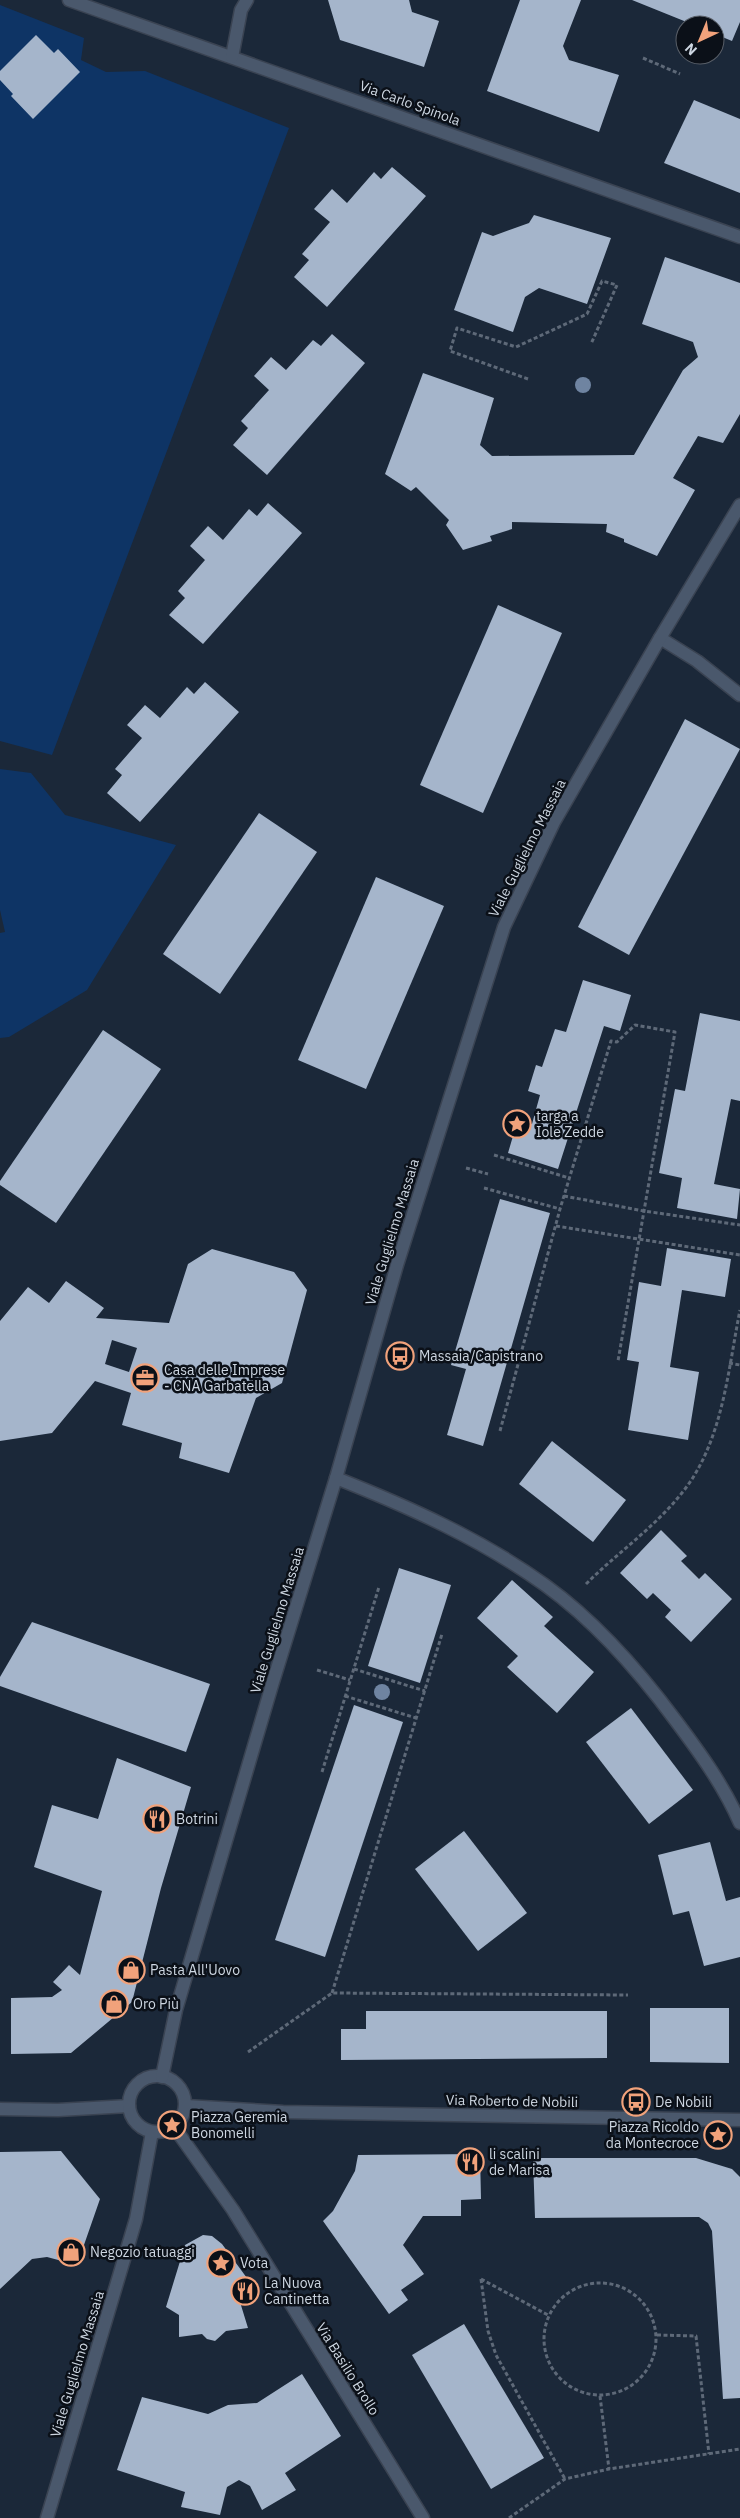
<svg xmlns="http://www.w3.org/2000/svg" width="740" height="2518" viewBox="0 0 740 2518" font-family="'IBM Plex Sans',sans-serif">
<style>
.green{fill:#0e3465}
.building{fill:#a5b5cb;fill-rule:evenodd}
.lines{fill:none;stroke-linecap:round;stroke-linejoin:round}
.street-casing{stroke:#3a4352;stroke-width:15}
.secondary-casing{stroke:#3a4352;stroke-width:15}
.path{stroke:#5e6978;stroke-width:3;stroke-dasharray:4 2.5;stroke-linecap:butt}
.street{stroke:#4a586c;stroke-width:12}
.secondary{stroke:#4a586c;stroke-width:12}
.tree{fill:#6f84a1}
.labels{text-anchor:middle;stroke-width:5;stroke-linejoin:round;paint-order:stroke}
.street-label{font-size:14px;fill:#cdd6e1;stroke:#0b1018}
.poi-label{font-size:14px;fill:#cdd6e1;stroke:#0b1018;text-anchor:start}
</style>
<rect width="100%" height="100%" fill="#1b2839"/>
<g class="green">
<path d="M0 5 84 38 81 60 106 72 145 71 289 128 52 755 0 741Z"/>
<path d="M0 769 31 773 65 815 176 845 87 990 9 1037 0 1038V933L5 932 0 910Z"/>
</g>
<g class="building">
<path d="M328 0H409L412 12 439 21 424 67 340 40Z"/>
<path d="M520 0H581L563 46 569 60 619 75 599 132 487 91Z"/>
<path d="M632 0H740V22L732 41 715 34V25H694Z"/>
<path d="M36 35 54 53 58 49 80 72 33 119 11 96 13 94 0 80V71Z"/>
<path d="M694 100 740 119V193L664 163Z"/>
<path d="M392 167 426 196 327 307 294 277 309 260 302 254 330 222 314 209 332 189 347 203 374 172 381 179Z"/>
<path d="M534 215 611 238 587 304 539 288 525 297 513 332 454 310 482 232 493 236 529 223Z"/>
<path d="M665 257 740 283V414L723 443 698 436 673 478 695 490 657 556 624 542V539L606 532 607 524 512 522V529L490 536 492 541 463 550 446 525 449 520 416 487 411 491 385 474 423 373 494 398 480 445 492 456 634 455 683 370 698 357 693 342 642 324Z"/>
<path d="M332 334 365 363 267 475 233 445 248 428 241 421 269 390 254 376 271 357 286 370 313 340 321 346Z"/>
<path d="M268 503 302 533 203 644 169 615 185 598 178 591 205 560 190 546 208 526 223 540 249 509 257 516Z"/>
<path d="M498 605 562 633 483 813 420 785Z"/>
<path d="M205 682 239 712 140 822 107 793 122 775 115 769 142 738 127 725 145 705 160 718 187 687 194 694Z"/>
<path d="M685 719 740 749 629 955 578 927Z"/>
<path d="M259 813 317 852 220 994 163 954Z"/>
<path d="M376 877 444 906 366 1089 298 1060Z"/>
<path d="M583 980 631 995 620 1031 604 1026 558 1169 508 1153 518 1119 532 1124 540 1095 528 1091 536 1065 542 1067 555 1029 566 1032Z"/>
<path d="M700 1013 740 1021V1101L731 1099 714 1184 740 1189 737 1219 677 1208 682 1178 659 1173 675 1089 685 1091Z"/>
<path d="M103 1030 161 1069 56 1223 0 1185V1181Z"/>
<path d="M500 1199 550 1213 483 1446 447 1435 466 1369 451 1365Z"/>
<path d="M667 1248 731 1259 725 1297 682 1290 670 1367 699 1372 688 1440 628 1430 639 1362 627 1360 639 1282 661 1286Z"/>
<path d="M212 1249 294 1272 307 1290 282 1383 256 1398 229 1473 179 1458 182 1443 122 1425 131 1393 95 1381 52 1433 0 1441V1321L28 1287 49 1303 66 1281 104 1308 96 1318 169 1323 188 1264ZM112 1340 137 1348 129 1372 105 1364Z"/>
<path d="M552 1441 626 1500 593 1542 519 1484Z"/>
<path d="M661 1530 687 1556 681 1561 699 1579 705 1573 732 1599 691 1642 665 1617 671 1610 653 1593 647 1599 620 1573Z"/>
<path d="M399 1568 451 1585 420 1683 368 1666Z"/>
<path d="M512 1580 553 1617 544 1626 594 1672 557 1713 507 1667 518 1656 477 1618Z"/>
<path d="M32 1622 210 1684 186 1752 0 1686V1677Z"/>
<path d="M354 1705 403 1722 325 1957 275 1940Z"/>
<path d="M631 1708 693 1790 649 1824 586 1742Z"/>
<path d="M117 1758 191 1787 161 1888 132 2002 71 2053 11 2054V1998L52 1997 62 1990 53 1982 69 1965 80 1975 102 1891 34 1867 52 1805 98 1819Z"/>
<path d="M464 1831 527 1913 478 1951 415 1869Z"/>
<path d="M710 1842 726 1901 740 1897V1957L704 1966 689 1911 673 1915 658 1855Z"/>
<path d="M650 2008H729V2063L650 2062Z"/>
<path d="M366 2011H607V2058L341 2060V2029H366Z"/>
<path d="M61 2151 100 2199 77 2265 47 2257 32 2259 0 2289V2152Z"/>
<path d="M480 2154 481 2199 461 2200V2216H423L403 2245 424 2274 401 2290 408 2300 389 2314 323 2221 333 2211 355 2171 358 2155Z"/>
<path d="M533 2158H696L732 2169 740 2177V2398L723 2399 712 2231 708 2223 699 2217 535 2218Z"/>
<path d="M203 2235 212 2236 222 2244 255 2289 240 2302 248 2328 226 2331 215 2341 207 2339 202 2334 179 2337V2315L166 2307 185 2245Z"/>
<path d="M464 2324 544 2458 491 2489 412 2355Z"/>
<path d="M302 2374 341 2436 285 2473 296 2490 262 2510 250 2486 239 2480 227 2487 220 2515 181 2507 185 2492 117 2470 142 2397 208 2414 228 2405 257 2403Z"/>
</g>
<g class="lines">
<g class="street-casing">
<g id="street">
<path d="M69 0 740 237"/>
<path d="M232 57 241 10 247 0"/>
<path d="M660 638 697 661 740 695"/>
<path d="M336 1478C409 1507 481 1539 545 1585 595 1621 639 1671 676 1721 700 1753 724 1786 740 1823"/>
<path d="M186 2106 283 2112 740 2120"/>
<path d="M0 2109 58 2110 129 2106"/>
<path d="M174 2127 233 2210 423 2518"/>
</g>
</g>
<g class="secondary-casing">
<g id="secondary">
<circle cx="157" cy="2104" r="28"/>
<path d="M162 2077 176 2010 272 1685 336 1478 397 1265 504 927 554 822 660 638 740 505"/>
<path d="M47 2518 136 2219 152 2132"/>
</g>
</g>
<g class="path">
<path d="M643 58 680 74"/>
<path d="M528 379 450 351 457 328 516 347 587 314 602 281 617 285 591 344"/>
<path d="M494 1155 569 1178"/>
<path d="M466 1168 488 1174"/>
<path d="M484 1188 560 1209"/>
<path d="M564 1196 644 1211 740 1225"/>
<path d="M556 1226 740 1255"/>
<path d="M729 1363 740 1365"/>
<path d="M500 1431 560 1209 611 1041 617 1042 635 1025 675 1032 618 1361"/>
<path d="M586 1584C618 1552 657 1526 685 1489 723 1439 728 1370 740 1310"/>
<path d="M354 1669 425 1691"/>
<path d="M317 1670 350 1680"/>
<path d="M345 1696 416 1718"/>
<path d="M322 1772 379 1587"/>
<path d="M332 1993 442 1634"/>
<path d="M248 2052 332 1993 628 1995"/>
<path d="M481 2279 488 2331 496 2355 565 2479"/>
<path d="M481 2279 548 2315"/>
<circle cx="600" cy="2339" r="56"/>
<path d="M657 2335 696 2336 709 2454"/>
<path d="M600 2396 609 2469"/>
<path d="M509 2518 565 2479 609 2469 740 2449"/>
</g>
<use href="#street" class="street"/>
<use href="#secondary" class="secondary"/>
</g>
<g class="tree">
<circle cx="583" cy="385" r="8"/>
<circle cx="382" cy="1692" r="8"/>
</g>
<defs>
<g id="sight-ring" transform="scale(1.4375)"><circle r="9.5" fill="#0b1018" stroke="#f1a27b" stroke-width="1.5"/><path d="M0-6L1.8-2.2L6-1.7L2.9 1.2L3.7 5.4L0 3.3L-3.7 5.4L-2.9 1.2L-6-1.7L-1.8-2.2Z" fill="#f1a27b"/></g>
<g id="bus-ring" transform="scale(1.4375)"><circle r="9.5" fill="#0b1018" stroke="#f1a27b" stroke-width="1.5"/><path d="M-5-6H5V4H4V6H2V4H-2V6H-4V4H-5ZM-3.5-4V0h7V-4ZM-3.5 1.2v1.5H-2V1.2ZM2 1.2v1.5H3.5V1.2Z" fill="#f1a27b"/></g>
<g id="office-ring" transform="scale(1.4375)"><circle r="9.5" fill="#0b1018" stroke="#f1a27b" stroke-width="1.5"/><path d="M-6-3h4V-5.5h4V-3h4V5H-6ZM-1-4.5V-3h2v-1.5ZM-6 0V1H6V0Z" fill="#f1a27b"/></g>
<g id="restaurant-ring" transform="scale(1.4375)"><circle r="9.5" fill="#0b1018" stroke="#f1a27b" stroke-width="1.5"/><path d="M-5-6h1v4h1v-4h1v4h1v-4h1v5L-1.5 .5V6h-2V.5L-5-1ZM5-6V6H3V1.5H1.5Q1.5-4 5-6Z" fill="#f1a27b"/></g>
<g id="shop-ring" transform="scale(1.4375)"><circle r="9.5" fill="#0b1018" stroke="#f1a27b" stroke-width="1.5"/><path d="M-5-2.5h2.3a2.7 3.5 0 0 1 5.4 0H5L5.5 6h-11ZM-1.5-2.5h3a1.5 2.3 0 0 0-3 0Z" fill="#f1a27b"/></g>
</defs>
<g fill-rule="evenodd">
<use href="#sight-ring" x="517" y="1124"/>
<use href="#bus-ring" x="400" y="1356"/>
<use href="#office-ring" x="145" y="1378"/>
<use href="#restaurant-ring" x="157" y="1819"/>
<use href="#shop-ring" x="131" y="1970"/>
<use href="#shop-ring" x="114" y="2004"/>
<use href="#bus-ring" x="636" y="2102"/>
<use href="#sight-ring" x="172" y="2125"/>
<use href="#sight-ring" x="718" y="2135"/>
<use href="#restaurant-ring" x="470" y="2162"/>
<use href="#shop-ring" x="71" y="2252"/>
<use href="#sight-ring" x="221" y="2263"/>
<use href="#restaurant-ring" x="245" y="2291"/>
</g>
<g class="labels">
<g class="street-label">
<text transform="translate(410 103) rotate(20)" y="5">Via Carlo Spinola</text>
<text transform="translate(527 848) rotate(-63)" y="5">Viale Guglielmo Massaia</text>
<text transform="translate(392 1232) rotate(-73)" y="5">Viale Guglielmo Massaia</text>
<text transform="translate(277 1620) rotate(-73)" y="5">Viale Guglielmo Massaia</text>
<text transform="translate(512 2101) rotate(1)" y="5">Via Roberto de Nobili</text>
<text transform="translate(77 2364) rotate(-73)" y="5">Viale Guglielmo Massaia</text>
<text transform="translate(348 2369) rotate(58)" y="5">Via Basilio Brollo</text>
</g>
<g class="poi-label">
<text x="536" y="1121">targa a<tspan x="536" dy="16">Iole Zedde</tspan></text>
<text x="419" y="1361">Massaia/Capistrano</text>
<text x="164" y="1375">Casa delle Imprese<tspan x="164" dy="16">- CNA Garbatella</tspan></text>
<text x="176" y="1824">Botrini</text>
<text x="150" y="1975">Pasta All'Uovo</text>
<text x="133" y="2009">Oro Più</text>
<text x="655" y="2107">De Nobili</text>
<text x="191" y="2122">Piazza Geremia<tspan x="191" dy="16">Bonomelli</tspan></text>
<text x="699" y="2132" text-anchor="end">Piazza Ricoldo<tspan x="699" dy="16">da Montecroce</tspan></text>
<text x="489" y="2159">li scalini<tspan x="489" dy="16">de Marisa</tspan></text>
<text x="90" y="2257">Negozio tatuaggi</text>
<text x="240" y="2268">Vota</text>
<text x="264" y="2288">La Nuova<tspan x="264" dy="16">Cantinetta</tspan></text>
</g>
</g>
<g transform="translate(700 40) rotate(224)"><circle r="24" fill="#0b1018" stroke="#595f68"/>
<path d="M0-4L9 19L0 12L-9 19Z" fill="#f1a27b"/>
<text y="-8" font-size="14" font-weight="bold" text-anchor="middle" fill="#cdd6e1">N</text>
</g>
</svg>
